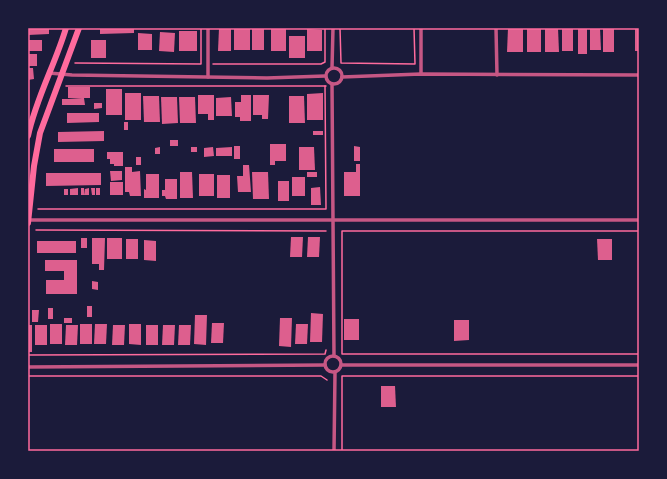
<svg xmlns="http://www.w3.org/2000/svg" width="667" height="479" viewBox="0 0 667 479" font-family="Bitter,serif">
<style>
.building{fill:#dd5f8e}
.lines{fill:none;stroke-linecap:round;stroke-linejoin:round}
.path{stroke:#ff6b9d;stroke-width:1.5}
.minor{stroke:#c65784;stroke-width:3.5}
.trunk{stroke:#ff6b9d;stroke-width:6}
.neatline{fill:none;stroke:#ff6b9d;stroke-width:1.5}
</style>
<rect width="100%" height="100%" fill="#1b1b3a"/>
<g class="building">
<path d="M30 28H49V34L28 35V29H30Z"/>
<path d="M100 28H134V33L100 34Z"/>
<path d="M219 28H231V51H218Z"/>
<rect x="234" y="28" width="16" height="22"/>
<rect x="252" y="28" width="12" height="22"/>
<path d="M508 28H523V52H507Z"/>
<rect x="527" y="28" width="14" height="24"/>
<path d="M545 28H558L559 52H545Z"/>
<rect x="562" y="28" width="11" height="23"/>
<path d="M590 28H600L601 50H590Z"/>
<rect x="603" y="28" width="11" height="24"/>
<rect x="635" y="28" width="4" height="23"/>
<rect x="271" y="29" width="15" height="22"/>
<path d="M307 29 322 30V51H307Z"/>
<rect x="578" y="29" width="9" height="25"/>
<rect x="179" y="31" width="18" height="20"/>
<path d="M160 32 175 33 174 52 159 51Z"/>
<path d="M138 33 152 34V50H138Z"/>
<rect x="289" y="36" width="16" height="22"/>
<rect x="28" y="40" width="14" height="11"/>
<rect x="91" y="40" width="15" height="18"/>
<rect x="28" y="54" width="9" height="12"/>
<path d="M28 68H33L34 79 28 80Z"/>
<path d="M68 87H90V98H84L85 105H62V99H82L68 98Z"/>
<rect x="106" y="89" width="16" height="26"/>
<rect x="125" y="93" width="16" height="27"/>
<path d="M323 93V120H307V94Z"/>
<path d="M198 95H214V120H208V114H198Z"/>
<path d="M241 95H251V121H240V117H235V102H241Z"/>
<path d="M253 95H269L268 119H262V115H253Z"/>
<path d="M143 96H159L160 122H144Z"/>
<path d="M289 96H304L305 123H289Z"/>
<path d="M161 97H177L178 123 162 124Z"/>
<path d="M179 97H195L196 123H180Z"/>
<path d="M231 97 232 116H216V98Z"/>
<path d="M94 103H102V108L94 109Z"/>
<path d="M67 113H99V122L67 123Z"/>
<rect x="124" y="122" width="4" height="8"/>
<path d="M104 131V141L58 142V132Z"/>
<rect x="313" y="131" width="10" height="4"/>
<rect x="170" y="140" width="8" height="6"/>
<path d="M270 144H286V161H275V165H270Z"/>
<rect x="234" y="146" width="6" height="13"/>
<path d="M354 146 360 147V161H354Z"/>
<path d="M160 147V154H155V148Z"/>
<rect x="191" y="147" width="6" height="5"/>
<path d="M213 147 214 156 204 157V148Z"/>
<path d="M232 147V156H216V148Z"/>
<path d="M299 147H314L315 170H299Z"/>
<rect x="54" y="149" width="40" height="13"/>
<path d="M107 152H123V166H114V164H110V159H107Z"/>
<rect x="136" y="157" width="5" height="8"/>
<path d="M356 164H360V196H344V172H356Z"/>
<path d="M243 165H249L251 192H238L237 176H243Z"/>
<path d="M125 167H132V172L140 171 141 196H130L129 192H125Z"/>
<path d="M110 171H122V180L111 181Z"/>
<path d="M180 172H192L193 198H180Z"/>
<path d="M252 172H268L269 199H253Z"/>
<rect x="307" y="172" width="10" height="5"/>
<path d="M46 173H101V185L46 186Z"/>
<path d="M146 174H159V198H144V189L146 190Z"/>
<rect x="199" y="174" width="15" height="22"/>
<rect x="217" y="175" width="13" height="23"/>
<rect x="292" y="177" width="13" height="19"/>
<path d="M165 179H177V199H166L165 196H162V190H165Z"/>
<rect x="278" y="181" width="11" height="20"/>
<rect x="110" y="182" width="13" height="13"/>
<path d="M320 187 321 205H311V188Z"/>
<path d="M78 188V195H70V189Z"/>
<path d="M81 188H84L85 195H81Z"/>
<path d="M89 188V195H85V189Z"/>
<path d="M91 188H95V195H92Z"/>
<rect x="96" y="188" width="4" height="7"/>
<rect x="64" y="189" width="4" height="6"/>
<path d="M291 237H303L302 257H290Z"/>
<path d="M308 237H320L319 257H307Z"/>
<rect x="81" y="238" width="6" height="10"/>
<path d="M92 238H105L104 270H99V264H92Z"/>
<rect x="107" y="238" width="15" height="21"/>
<rect x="126" y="239" width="12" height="20"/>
<path d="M597 239H612V260H598Z"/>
<path d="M144 240 156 241V261L144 260Z"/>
<rect x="37" y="241" width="39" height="12"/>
<path d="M45 260H77V294H46V280H64V271H45Z"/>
<path d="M92 281 98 282V290L92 289Z"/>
<rect x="87" y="306" width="5" height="11"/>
<rect x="48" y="308" width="5" height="11"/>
<path d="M32 310H39L38 322H32Z"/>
<path d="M311 313 323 314 322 342H310Z"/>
<path d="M195 315H207L206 345 194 344Z"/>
<rect x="64" y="318" width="8" height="5"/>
<path d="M280 318H292L291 347 279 346Z"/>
<rect x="344" y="319" width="15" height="21"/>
<path d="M454 320H469V340L454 341Z"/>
<path d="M212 323H224L223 343H211Z"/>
<rect x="50" y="324" width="12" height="20"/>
<rect x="80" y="324" width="12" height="20"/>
<path d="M95 324H107L106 344H94Z"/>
<path d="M129 324H141V345L129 344Z"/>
<path d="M296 324H308L307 344H295Z"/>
<rect x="28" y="325" width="4" height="27"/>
<rect x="35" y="325" width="12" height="20"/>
<path d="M66 325H78L77 345H65Z"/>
<path d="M113 325H125L124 345H112Z"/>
<rect x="146" y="325" width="12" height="20"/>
<path d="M163 325H175L174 345H162Z"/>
<path d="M179 325H191L190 345H178Z"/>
<path d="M381 386H395L396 407H381Z"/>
</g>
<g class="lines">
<g class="path">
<path d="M340 28 341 63 415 64 414 28"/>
<path d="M75 63 201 64V28"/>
<path d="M213 64H321L325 62V28"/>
<path d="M66 86H326"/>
<path d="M38 209H326L325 86"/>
<path d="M36 230 326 231"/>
<path d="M639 231H342V354H639"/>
<path d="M28 355 325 354 326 350"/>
<path d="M28 376H321L327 380"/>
<path d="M342 451V376H639"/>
</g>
<g class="minor">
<path d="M421 28V74"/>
<path d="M496 28 497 75"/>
<circle cx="334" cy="76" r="8"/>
<path d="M332 68 333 28"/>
<path d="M49 73 72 75 267 78 325 76"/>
<path d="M208 77V28"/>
<path d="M342 77 421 74 639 75"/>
<path d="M332 84 334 356"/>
<path d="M28 220H639"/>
<circle cx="333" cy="364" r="8"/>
<path d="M342 365H639"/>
<path d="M28 367 325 365"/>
<path d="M334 451 335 373"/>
</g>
<g class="trunk">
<path d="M28 136C36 98 55 65 66 28"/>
<path d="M28 223 34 166 40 133 79 28"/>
</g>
</g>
<rect width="667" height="479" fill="none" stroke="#1b1b3a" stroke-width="58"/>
<rect x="29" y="29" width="609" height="421" class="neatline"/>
</svg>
